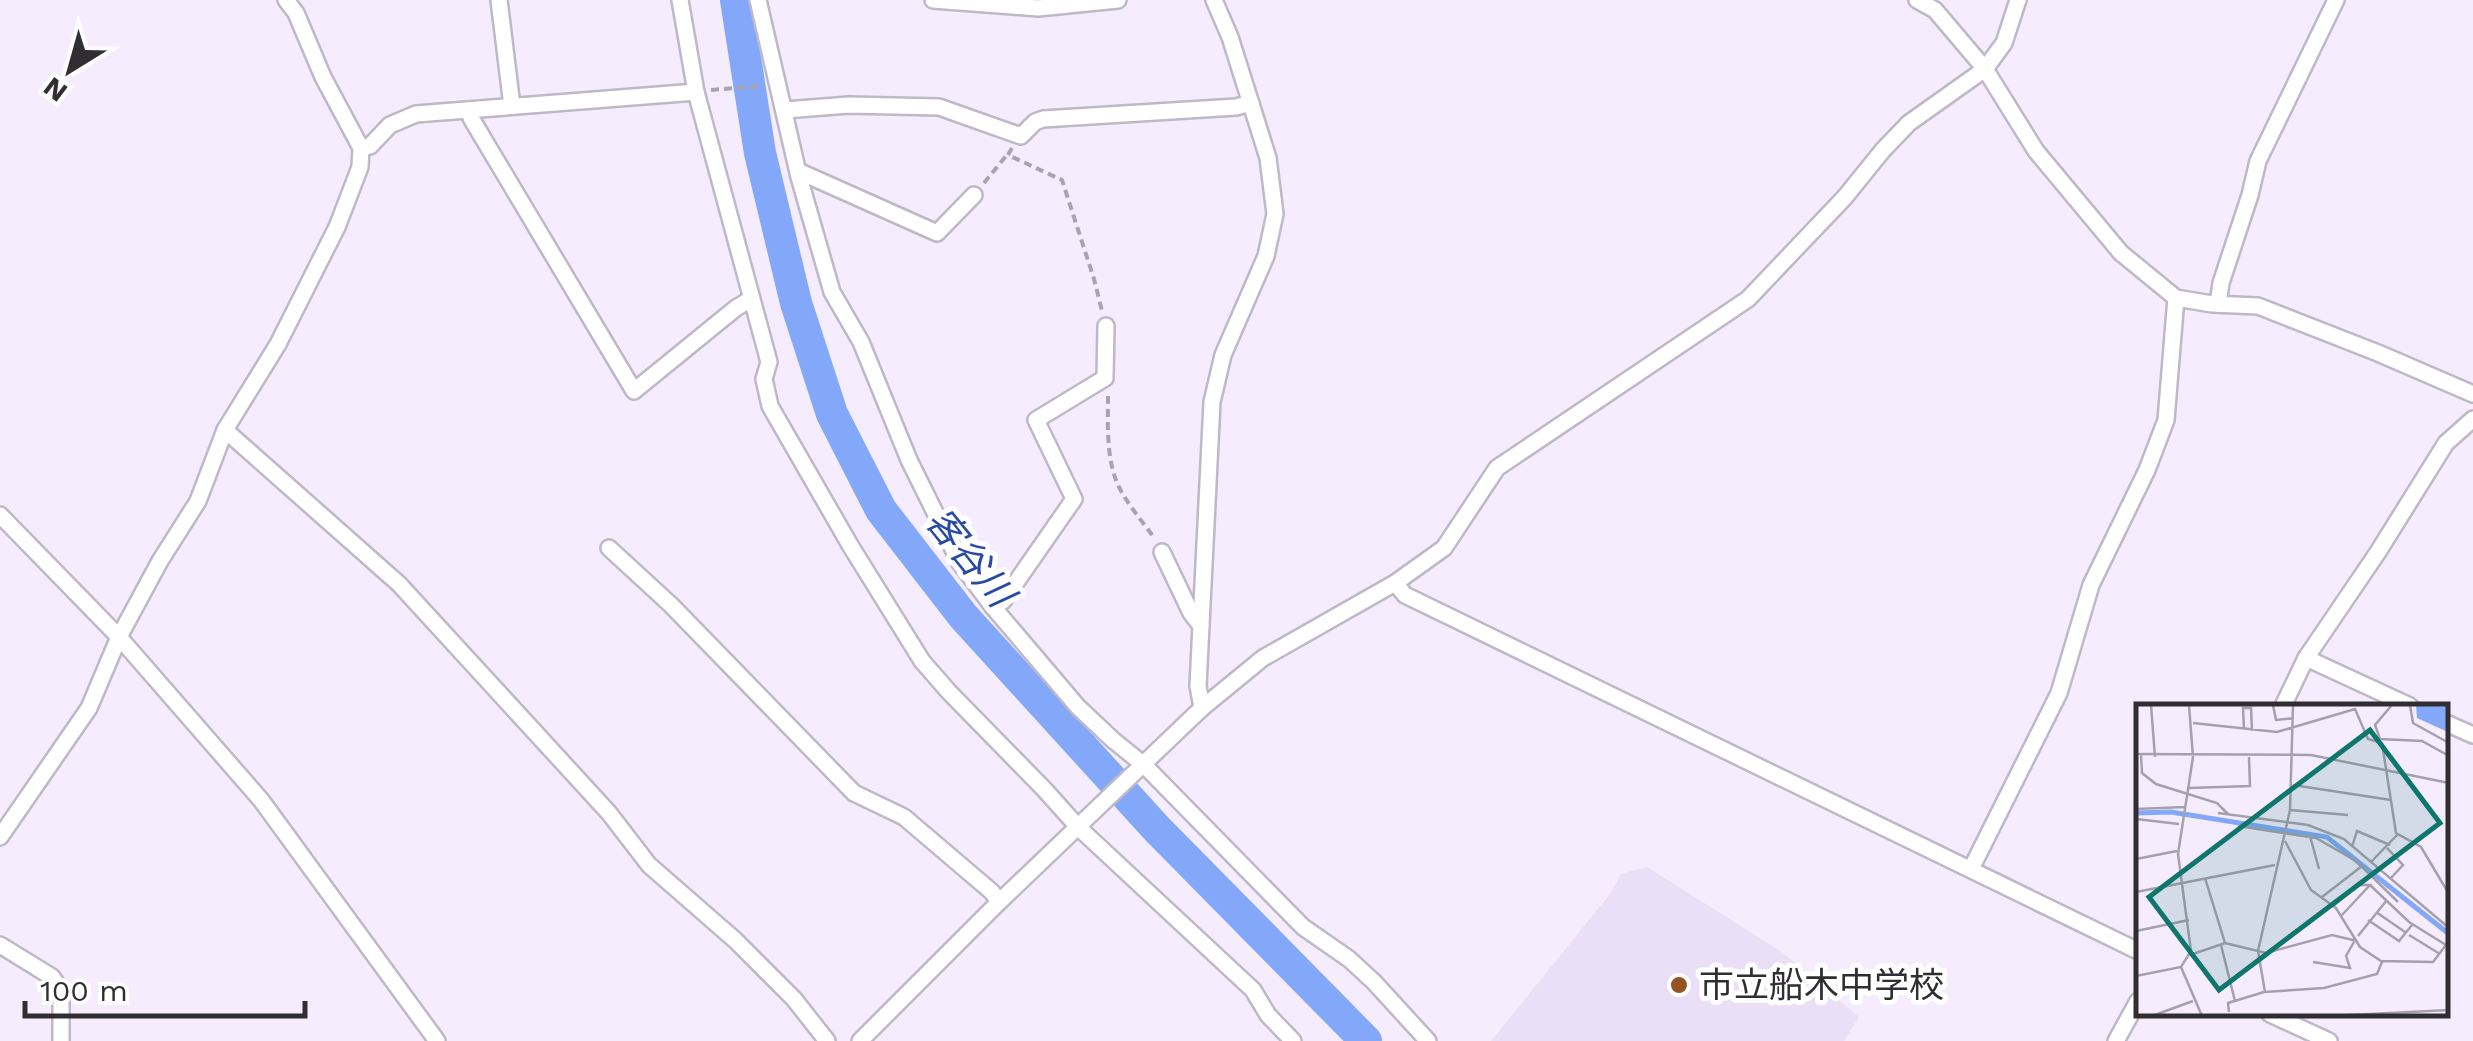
<svg xmlns="http://www.w3.org/2000/svg" width="2473" height="1041" viewBox="0 0 2473 1041" font-family="'Work Sans','Noto Sans JP',sans-serif">
<style>
.built{fill:#eadff6}
.lines{fill:none;stroke-linecap:round;stroke-linejoin:round}
.river{stroke:#83a8fa;stroke-width:32}
.minor-casing{stroke:#bfb8c7;stroke-width:20}
.path{stroke:#a9a3af;stroke-width:4;stroke-dasharray:8 5;stroke-linecap:butt}
.minor{stroke:#fff;stroke-width:15}
.poi-dot{fill:#955321;stroke:#fff;stroke-width:4}
.labels{text-anchor:middle;stroke-width:10;stroke-linejoin:round;paint-order:stroke}
.poi-label{font-size:35px;fill:#302d33;stroke:#fff;text-anchor:start}
.water-label{font-size:38px;font-style:italic;fill:#274aa7;stroke:#fff}
.inset-river{fill:none;stroke:#83a8fa;stroke-width:5}
.inset-road{fill:none;stroke:#a6a0ac;stroke-width:2.5}
.view{fill:#0f766e;fill-opacity:0.15;stroke:#0f766e;stroke-width:5}
.inset-edge{fill:none;stroke:#302d33;stroke-width:5}
</style>
<rect width="100%" height="100%" fill="#f5edfd"/>
<path class="built" d="M1647 867 1782 952 1859 1017 1844 1041H1491L1610 894 1621 874Z"/>
<g class="lines">
<path class="river" d="M736 0 760 153 796 303 832 414 881 510 963 616 1157 829 1366 1041"/>
<g class="minor-casing">
<g id="minor">
<path d="M499 0 512 106"/>
<path d="M680 0 696 92 769 362 764 379 770 406 850 545 922 661 949 692 1044 789 1078 827 1253 990 1268 1015 1293 1041"/>
<path d="M758 0 799 177 832 292 861 342 909 460 960 563 993 607 1078 707 1113 740 1144 765 1303 927 1349 959 1374 982 1428 1041"/>
<path d="M933 0 1038 8 1118 0"/>
<path d="M1917 0 1935 10 1985 69 2036 151 2121 253 2176 298 2212 304 2258 306 2378 353 2473 394"/>
<path d="M469 110 471 118 634 391 736 308 751 299"/>
<path d="M785 110 849 105 939 107 1021 136 1035 122 1043 119 1236 107 1251 103"/>
<path d="M361 148 370 146 390 125 416 114 696 92"/>
<path d="M798 171 937 233 974 195"/>
<path d="M2218 304 2221 283 2250 195 2258 161 2336 0"/>
<path d="M225 430 399 584 609 813 649 865 735 940 794 999 827 1041"/>
<path d="M0 515 119 637 261 800 437 1041"/>
<path d="M609 548 671 605 854 793 904 817 992 892 999 902"/>
<path d="M1162 552 1191 613 1201 626"/>
<path d="M1395 583 1405 595 2138 951"/>
<path d="M993 607 1003 601 1074 499 1036 420 1105 378 1106 326"/>
<path d="M2306 658 2410 706"/>
<path d="M2283 706 2306 658 2378 552 2446 443 2473 419"/>
<path d="M1202 708 1198 686 1212 402 1223 355 1266 256 1275 214 1268 158 1230 37 1214 0"/>
<path d="M2446 723 2473 735"/>
<path d="M0 837 89 708 119 637 160 561 198 501 225 430 278 344 337 227 360 167 361 148 323 77 296 13 286 0"/>
<path d="M1971 869 2059 693 2091 585 2147 470 2166 420 2176 298"/>
<path d="M0 945 52 977 61 991V1041"/>
<path d="M2270 1014 2329 1041"/>
<path d="M860 1041 999 902 1202 708 1263 658 1395 583 1444 548 1497 468 1748 299 1845 197 1883 150 1909 123 1985 69 2004 43 2018 0"/>
<path d="M2116 1041 2138 1001"/>
</g>
</g>
<g class="path">
<path d="M711 90 761 86"/>
<path d="M1012 148 1008 155 1062 180 1094 279 1102 311"/>
<path d="M984 183 1006 156"/>
<path d="M1108 396C1108 425 1106 458 1118 485 1127 504 1143 522 1155 539"/>
</g>
<use href="#minor" class="minor"/>
</g>
<circle class="poi-dot" cx="1679" cy="985" r="10"/>
<g class="labels">
<g class="poi-label">
<text x="1699" y="997">市立船木中学校</text>
</g>
<g class="water-label">
<text transform="translate(970 557) rotate(51)" y="13">客谷川</text>
</g>
</g>
<g transform="translate(2136 704)">
<rect width="312" height="312" fill="#f5edfd"/>
<path d="M280 1H312V28L281 14Z" fill="#83a8fa"/>
<path class="inset-river" d="M0 109 35 108 191 133 313 230"/>
<path class="inset-road" d="M15 1 19 53M137 1 140 16 158 14M157 1 154 106 122 247 129 288 188 284 241 270 246 258M256 1 239 21 244 35 286 37 313 52M274 1 277 19 313 39M57 19 141 28 219 5 232 35 246 39 260 129 285 143 313 190M108 25 107 4H115L116 27M0 50 175 51 313 79M5 51 6 69 20 80 81 99 93 111M157 81 255 96M53 84 114 82 113 53M0 105 49 103M154 106 212 111M82 109 172 121 208 135 313 224M0 115 43 120M102 122 180 134 220 157 262 198M174 132 183 165M149 137 175 186 200 204 224 243 245 257 297 258 313 237M216 143 221 127 254 141M251 144 267 161 254 175M0 155 41 147M235 158 262 130M69 174 89 239M234 181 273 218 310 241M0 188 139 161M186 193 226 162M197 202 222 181H234L206 211M240 208 269 228M232 216 263 237 276 221M0 227 53 216M273 231 304 250M222 232 251 196M85 241 99 297M54 251 89 239 130 249 196 231 221 237M177 258 214 264 210 252 218 238M45 263 66 312M0 272 45 263 55 247 42 150 57 53 53 1M93 308 92 299 128 288M16 312 57 297M69 312H100M193 312 313 306"/>
<path class="view" d="M234 26 304 119 83 286 13 193Z"/>
<rect width="312" height="312" class="inset-edge"/>
</g>
<g transform="translate(70 70) rotate(217)" stroke="#ffffff" stroke-width="8" paint-order="stroke">
<path d="M0-8L18 38L0 25L-18 38Z" fill="#302d33"/>
<text y="-15" font-size="28" font-weight="bold" text-anchor="middle" fill="#302d33">N</text>
</g>
<path d="M25 1001v15h280v-15" fill="none" stroke="#302d33" stroke-width="5"/>
<text x="40" y="1001" font-size="30" fill="#302d33" stroke="#ffffff" stroke-width="8" paint-order="stroke">100 m</text>
</svg>
